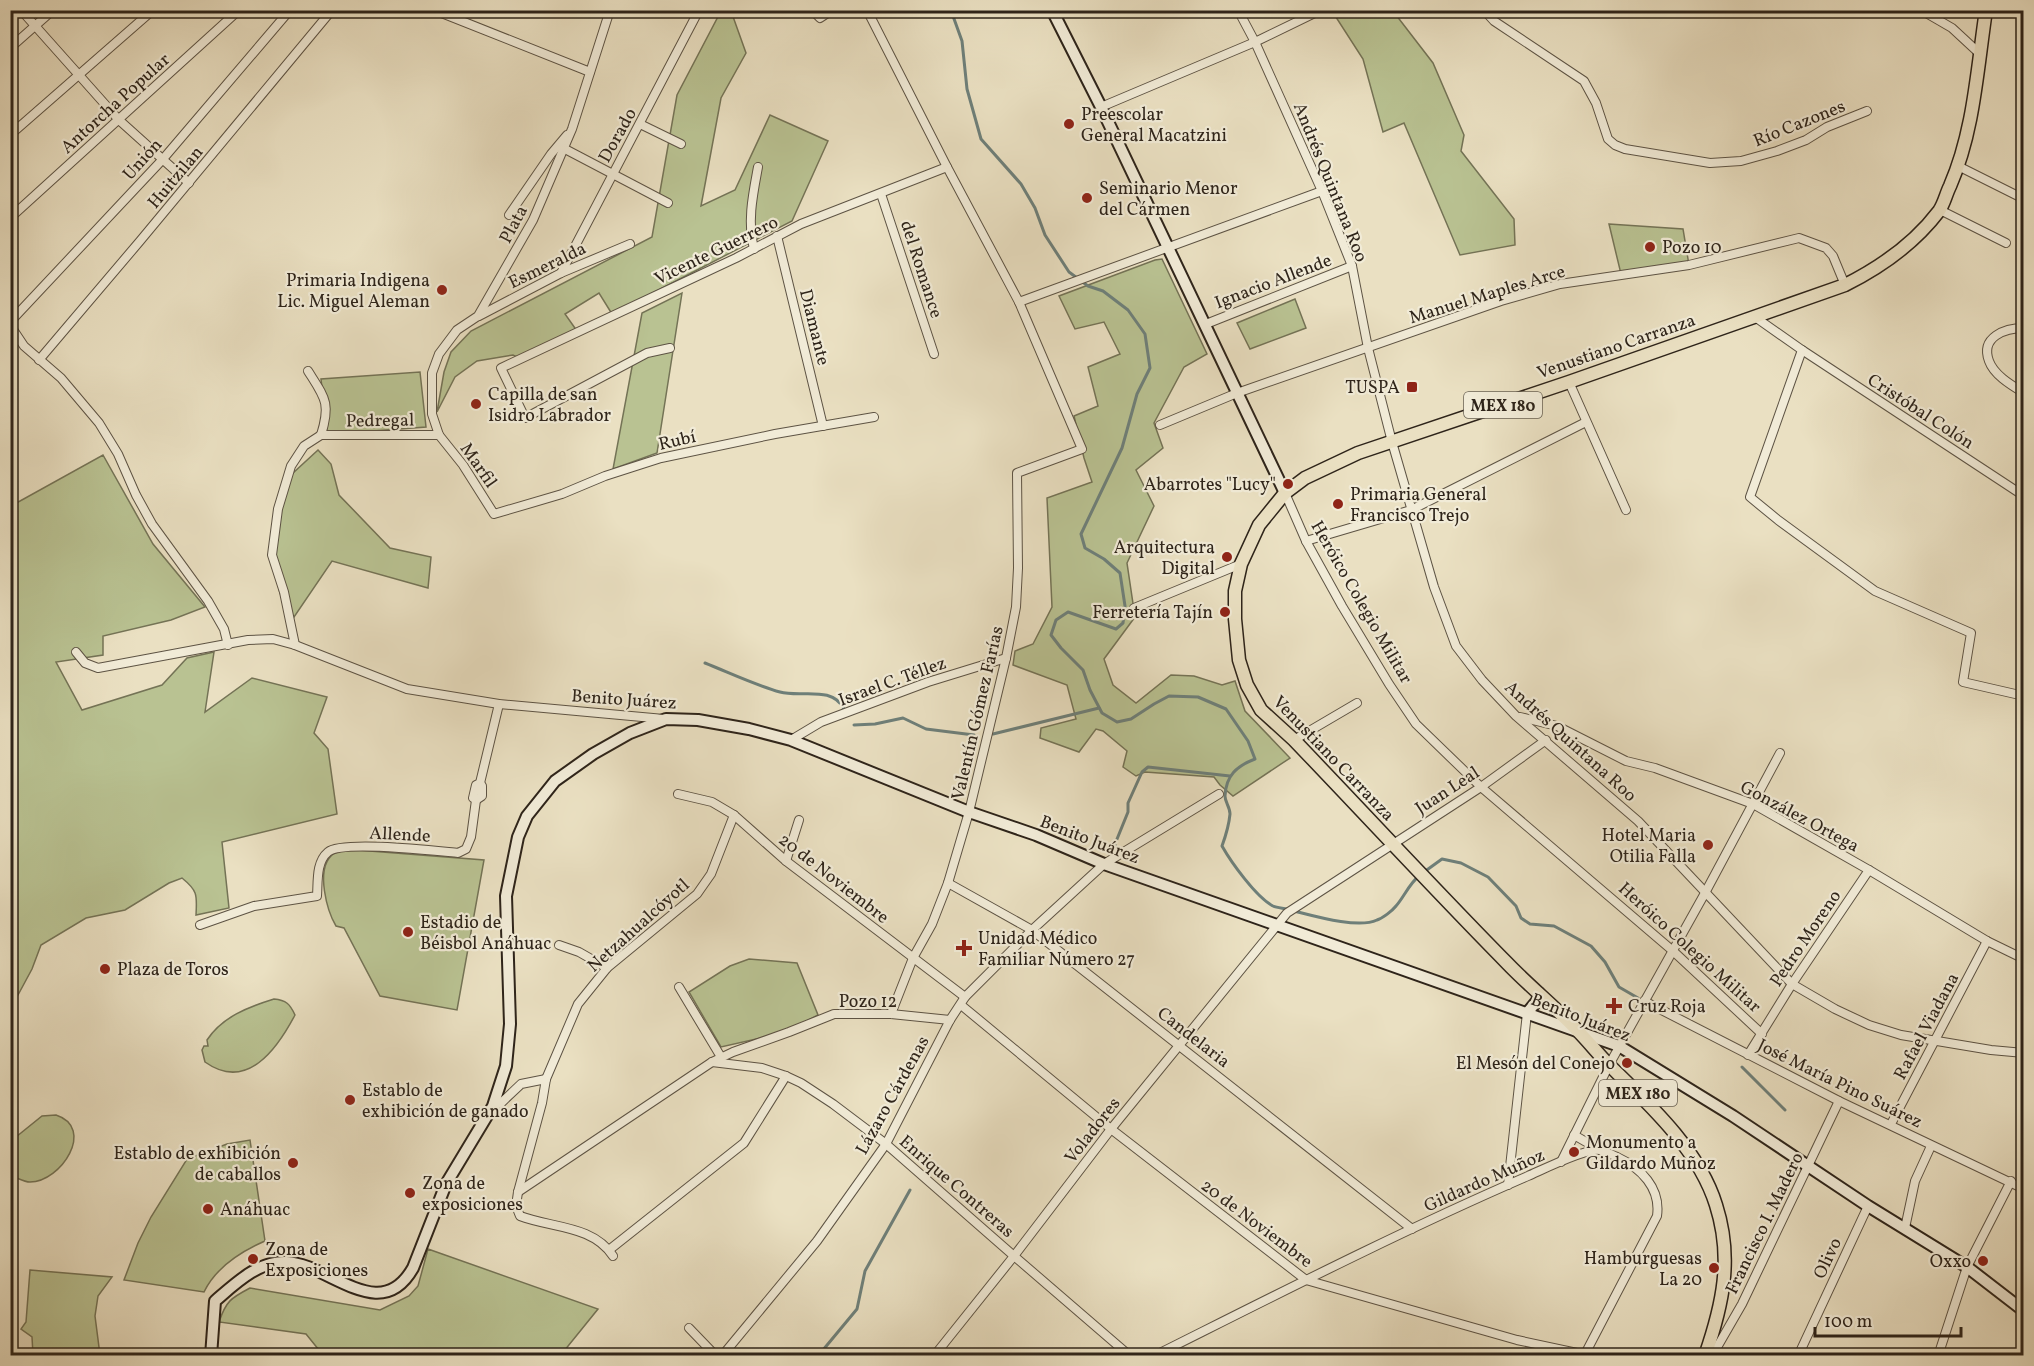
<svg xmlns="http://www.w3.org/2000/svg" width="2034" height="1366" viewBox="0 0 2034 1366" font-family="Vollkorn,serif">
<style>
.green{fill:#b9c292;stroke:#747356;stroke-width:1.5}
.lines{fill:none;stroke-linecap:round;stroke-linejoin:round}
.stream{stroke:#6e7f79;stroke-width:3}
.street-casing{stroke:#5d5344;stroke-width:10}
.secondary-casing{stroke:#2e241a;stroke-width:14}
.primary-casing{stroke:#2e241a;stroke-width:15}
.street{stroke:#f1ebd7;stroke-width:8}
.secondary{stroke:#f1ebd7;stroke-width:10}
.primary{stroke:#eae0c2;stroke-width:12}
.poi-dot{fill:#8f2418;stroke:#f1ebd7;stroke-width:2}
.labels{text-anchor:middle;stroke-width:4.5;stroke-linejoin:round;paint-order:stroke}
.shield{fill:#f1ebd7;stroke:#686053;stroke-width:1.5}
.shield-label{font-size:16px;font-weight:bold;fill:#2e241a}
.street-label{font-size:18px;fill:#2e241a;stroke:#f1ebd7}
.poi-label{font-size:18px;fill:#2e241a;stroke:#f1ebd7;text-anchor:start}
</style>
<rect width="100%" height="100%" fill="#eae0c2"/>
<filter id="stains"><feTurbulence type="fractalNoise" baseFrequency=".00333" numOctaves="4"/><feColorMatrix values="0 0 0 0 .2 0 0 0 0 .09 0 0 0 0 .02 0 0 0 .5 -.17"/></filter>
<radialGradient id="worn" r=".72"><stop offset=".6" stop-color="#630" stop-opacity="0"/><stop offset="1" stop-color="#630" stop-opacity=".3"/></radialGradient>
<g class="green">
<path d="M721 11H731L746 53 721 98 701 206 735 190 770 115 828 141 792 221 612 314 599 293 565 314 577 331 519 358 513 355 477 361 455 377 437 412 444 372 451 352 471 331 652 237 677 95Z"/>
<path d="M1332 11H1393L1433 63 1464 135 1461 151 1514 219 1515 245 1460 255 1404 123 1383 132 1363 59Z"/>
<path d="M1609 224 1683 229 1689 265 1621 274Z"/>
<path d="M1162 259 1207 354 1184 367 1154 423 1163 448 1136 470 1154 506 1127 563 1135 617 1104 659 1113 685 1136 703 1171 675 1194 676 1222 685 1235 681 1245 711 1290 758 1233 796 1220 785 1214 777 1145 772 1136 776 1123 767 1127 751 1103 731 1096 729 1079 752 1040 738 1041 728 1076 719 1067 685 1013 665 1015 651 1033 644 1052 607 1047 498 1092 482 1084 458 1074 416 1098 406 1088 367 1120 354 1104 322 1075 329 1059 296 1155 260Z"/>
<path d="M682 293 657 453 613 469 642 313Z"/>
<path d="M1295 299 1306 328 1250 349 1237 323Z"/>
<path d="M420 372 426 427 373 431H327L321 379Z"/>
<path d="M318 450 331 464 339 495 390 548 431 557 428 588 332 561 292 620 280 593 271 557 279 511 292 474Z"/>
<path d="M103 455 153 544 205 607 171 620 103 636V655L56 662 82 710 162 685 187 658 214 652 205 712 252 678 327 697 314 733 328 749 337 814 222 842 229 908 196 915C197 895 198 891 182 878L169 883 125 910 86 918 41 945 32 969 11 1008V506Z"/>
<path d="M344 849 484 860 457 1010 380 996 344 928 336 926C327 911 316 871 331 856 334 853 340 851 344 849Z"/>
<path d="M749 959 797 963 818 1015 783 1033 721 1047 689 992 730 966Z"/>
<path d="M274 999C286 1000 290 1004 295 1015 277 1049 247 1092 205 1062L202 1050 204 1046H208L207 1040C222 1017 248 1007 274 999Z"/>
<path d="M56 1115C96 1128 61 1182 30 1182 24 1182 18 1178 12 1176L11 1141 42 1116Z"/>
<path d="M250 1140 265 1241C240 1252 216 1267 204 1292L124 1280 138 1243 151 1217 187 1159 227 1144Z"/>
<path d="M428 1249 598 1309 560 1356 323 1355 306 1334 219 1322C226 1301 231 1298 250 1288L380 1310 409 1296 418 1286Z"/>
<path d="M30 1270 112 1277 98 1296 95 1316 100 1355H33L32 1337 21 1329 26 1322Z"/>
</g>
<g class="lines">
<g class="stream">
<path d="M943 10 953 16 962 41 967 89 981 139 1021 184 1035 208 1045 235 1069 272 1088 286 1103 291 1128 310 1145 334 1150 368 1137 394 1122 448 1081 534 1085 548 1104 559 1120 573 1125 606 1123 623 1116 629 1068 612 1056 620 1051 635 1061 648 1083 670 1090 690 1102 713 1117 722 1131 719 1154 704 1169 696 1198 697 1226 709 1248 741 1255 759C1237 766 1226 775 1225 796 1225 802 1230 807 1230 814 1229 825 1226 835 1222 846 1231 862 1256 897 1273 906 1277 908 1283 908 1287 909"/>
<path d="M705 663C730 673 755 685 780 692 801 698 832 685 844 709"/>
<path d="M854 725 875 724 903 718 926 729 974 735"/>
<path d="M993 734 1099 708"/>
<path d="M1116 855 1115 844 1128 812V803L1142 772 1148 767 1230 776"/>
<path d="M1424 872 1442 859 1461 863 1488 877 1516 906 1521 918 1530 924 1554 926 1591 946 1605 962 1619 987 1638 998"/>
<path d="M1294 911C1314 916 1358 929 1377 920 1383 918 1392 911 1396 906 1404 897 1409 884 1419 876"/>
<path d="M1742 1067 1785 1110"/>
<path d="M818 1356 857 1309 865 1271 910 1190"/>
</g>
<g class="street-casing">
<g id="street">
<path d="M21 10 119 120 189 183"/>
<path d="M434 10 590 72"/>
<path d="M610 10 572 129 533 220 478 316 457 330 439 354 432 373V414L439 435 463 465 494 514 562 494 605 476 661 458 775 434 874 417"/>
<path d="M812 10 820 18 832 10"/>
<path d="M867 10 947 167 1019 302 1082 449 1017 473 1018 568 1016 607 1006 658 969 812 948 883 932 924 913 958 891 1014"/>
<path d="M1238 10 1255 42 1322 191 1352 266 1368 348 1392 442 1434 587 1456 646 1482 680 1516 716 1638 821 1792 984 1835 1009 1869 1025 1901 1035 1991 1050 2024 1053"/>
<path d="M1484 10 1494 21 1584 81 1596 103 1608 139 1615 145 1625 149 1710 163 1741 161 1777 151 1806 140 1827 127 1867 111"/>
<path d="M1921 10 1952 28 1979 53"/>
<path d="M10 48 53 10"/>
<path d="M1101 107 1255 42 1321 10"/>
<path d="M640 124 681 144"/>
<path d="M10 135 153 10"/>
<path d="M565 149 668 203"/>
<path d="M1958 166 2024 199"/>
<path d="M881 194 934 354"/>
<path d="M1940 210 2006 243"/>
<path d="M509 215 551 154 567 135"/>
<path d="M10 218 239 10"/>
<path d="M777 236 823 426"/>
<path d="M754 249C747 221 753 194 758 167"/>
<path d="M561 273 699 10"/>
<path d="M1019 302 1322 191"/>
<path d="M479 316 561 273 630 244"/>
<path d="M1755 317 1802 350 2024 496"/>
<path d="M10 322 163 159 290 10"/>
<path d="M1206 324 1352 266"/>
<path d="M10 325 24 346 61 378 99 423 118 454 136 495 152 524 208 601 224 629 228 645"/>
<path d="M2024 328C2005 328 1980 337 1989 361 1994 375 2011 385 2024 393"/>
<path d="M670 348 647 353 525 418 501 368 736 258 801 224 947 167"/>
<path d="M1802 350 1750 497 1778 520 1875 591 1971 633 1963 682 2024 696"/>
<path d="M39 360 140 241 332 10"/>
<path d="M308 371C325 398 331 403 321 435"/>
<path d="M1569 382 1626 510"/>
<path d="M1160 425 1237 393 1501 301 1560 284 1689 265 1799 238 1826 248 1833 256 1845 285"/>
<path d="M321 435H439"/>
<path d="M1285 493 1306 541 1342 606 1389 684 1416 724 1481 787 1673 951 1762 1034"/>
<path d="M1306 541 1411 510 1586 422"/>
<path d="M1134 608 1241 564"/>
<path d="M295 645 284 592 272 555 278 509 291 466 304 446 321 435"/>
<path d="M76 652 85 663 98 668 248 640 273 639 295 645 407 689 499 704 664 719"/>
<path d="M1520 717 1557 726 1626 761 1655 768 1753 804 1869 870 1987 941 2024 959"/>
<path d="M791 740 821 722 928 682 1006 658"/>
<path d="M1294 740 1357 703"/>
<path d="M678 794 712 802 734 815 786 861 965 997"/>
<path d="M476 800 482 796V786L480 783"/>
<path d="M786 861 799 820"/>
<path d="M948 883 1032 930 1412 1229"/>
<path d="M200 925 254 906 317 896C318 881 316 862 328 852 342 840 436 851 458 853L466 849 471 837 476 800 473 798 476 785 480 783 499 704"/>
<path d="M559 945 579 952 607 968"/>
<path d="M679 987 721 1057"/>
<path d="M1644 1001 1839 1101 2024 1189"/>
<path d="M961 1005 1111 1129 1306 1280 1517 1340 1591 1356"/>
<path d="M1748 1055 1792 984 1869 870"/>
<path d="M712 1062 762 1068 786 1076 801 1083 833 1104 886 1144 1014 1256 1130 1356"/>
<path d="M493 1106 501 1103 521 1084 546 1079"/>
<path d="M1891 1124 1987 941"/>
<path d="M1574 1135 1600 1150"/>
<path d="M1561 1162 1609 1065 1705 893 1780 753"/>
<path d="M1508 1185 1527 1013"/>
<path d="M518 1192 712 1062 733 1052 789 1032 834 1014H891L950 1020"/>
<path d="M1905 1228 1915 1181 1931 1146"/>
<path d="M609 1250 744 1143 786 1076"/>
<path d="M613 1256C593 1225 551 1228 520 1216L516 1206 518 1192 542 1103 546 1079 578 1004 607 968 697 894 711 874 734 815"/>
<path d="M689 1328 716 1356"/>
<path d="M722 1356 817 1241 886 1144 950 1020 965 997 1032 930 1104 864 1219 794"/>
<path d="M934 1356 1014 1256 1111 1129 1287 913 1481 787 1546 740"/>
<path d="M1154 1356C1278 1294 1401 1231 1528 1176 1542 1170 1586 1148 1600 1150 1605 1151 1612 1155 1617 1157 1641 1168 1661 1188 1657 1216L1584 1356"/>
<path d="M1712 1356 1742 1304 1839 1101"/>
<path d="M1798 1356 1868 1206"/>
<path d="M1938 1356 1967 1267 2011 1181"/>
</g>
</g>
<g class="secondary-casing">
<g id="secondary">
<path d="M1052 10 1101 107 1285 493"/>
<path d="M1527 1013 1537 1001 1539 993"/>
<path d="M211 1356 215 1301C235 1284 258 1261 286 1262 330 1264 380 1326 413 1268L446 1184 493 1106 506 1066 510 1024 506 896 518 837 527 816 555 781 593 754 630 733 666 719 698 720 749 729 791 740 969 812 1036 835 1104 864 1619 1046 1733 1116 1868 1206 1967 1267 2024 1311"/>
</g>
</g>
<g class="primary-casing">
<path id="primary" d="M1705 1356C1723 1304 1733 1258 1716 1205 1699 1150 1650 1105 1610 1066 1598 1054 1588 1041 1576 1029 1554 1006 1529 986 1507 963 1435 890 1365 814 1294 740L1261 710 1247 685 1239 660 1235 619V591L1241 564 1259 525 1285 493 1305 478 1358 453 1569 382 1845 285C1881 267 1914 244 1939 211 1944 204 1946 194 1950 186 1974 131 1977 70 1986 10"/>
</g>
<use href="#street" class="street"/>
<use href="#secondary" class="secondary"/>
<use href="#primary" class="primary"/>
</g>
<g class="poi-dot">
<circle cx="1069" cy="124" r="6"/>
<circle cx="1087" cy="198" r="6"/>
<circle cx="1650" cy="247" r="6"/>
<circle cx="442" cy="290" r="6"/>
<rect x="1406" y="381" width="12" height="12" rx="3"/>
<circle cx="476" cy="404" r="6"/>
<circle cx="1288" cy="484" r="6"/>
<circle cx="1338" cy="504" r="6"/>
<circle cx="1227" cy="557" r="6"/>
<circle cx="1225" cy="612" r="6"/>
<circle cx="1708" cy="845" r="6"/>
<circle cx="408" cy="932" r="6"/>
<path d="M961 939h6v6h6v6h-6v6h-6v-6h-6v-6h6z"/>
<circle cx="105" cy="969" r="6"/>
<path d="M1611 997h6v6h6v6h-6v6h-6v-6h-6v-6h6z"/>
<circle cx="1627" cy="1063" r="6"/>
<circle cx="350" cy="1100" r="6"/>
<circle cx="1574" cy="1152" r="6"/>
<circle cx="293" cy="1163" r="6"/>
<circle cx="410" cy="1193" r="6"/>
<circle cx="208" cy="1209" r="6"/>
<circle cx="253" cy="1259" r="6"/>
<circle cx="1983" cy="1261" r="6"/>
<circle cx="1714" cy="1268" r="6"/>
</g>
<g class="labels">
<g class="shield">
<rect x="1464" y="392" width="78" height="26" rx="4.5"/>
<rect x="1599" y="1080" width="78" height="26" rx="4.5"/>
</g>
<g class="shield-label">
<text x="1503" y="411">MEX 180</text>
<text x="1638" y="1099">MEX 180</text>
</g>
<g class="street-label">
<text transform="translate(115 103) rotate(-42)" y="6">Antorcha Popular</text>
<text transform="translate(1799 123) rotate(-22)" y="6">Río Cazones</text>
<text transform="translate(617 135) rotate(-61)" y="6">Dorado</text>
<text transform="translate(142 159) rotate(-48)" y="6">Unión</text>
<text transform="translate(175 177) rotate(-50)" y="6">Huitzilan</text>
<text transform="translate(1331 182) rotate(68)" y="6">Andrés Quintana Roo</text>
<text transform="translate(513 224) rotate(-62)" y="6">Plata</text>
<text transform="translate(716 250) rotate(-26)" y="6">Vicente Guerrero</text>
<text transform="translate(547 265) rotate(-26)" y="6">Esmeralda</text>
<text transform="translate(922 269) rotate(72)" y="6">del Romance</text>
<text transform="translate(1273 281) rotate(-21)" y="6">Ignacio Allende</text>
<text transform="translate(1487 294) rotate(-17)" y="6">Manuel Maples Arce</text>
<text transform="translate(815 327) rotate(76)" y="6">Diamante</text>
<text transform="translate(1616 346) rotate(-19)" y="6">Venustiano Carranza</text>
<text transform="translate(1921 411) rotate(33)" y="6">Cristóbal Colón</text>
<text transform="translate(380 420) rotate(-1)" y="6">Pedregal</text>
<text transform="translate(677 440) rotate(-13)" y="6">Rubí</text>
<text transform="translate(479 465) rotate(55)" y="6">Marfil</text>
<text transform="translate(1362 602) rotate(60)" y="6">Heróico Colegio Militar</text>
<text transform="translate(892 681) rotate(-20)" y="6">Israel C. Téllez</text>
<text transform="translate(624 699) rotate(4)" y="6">Benito Juárez</text>
<text transform="translate(977 713) rotate(-77)" y="6">Valentín Gómez Farías</text>
<text transform="translate(1571 741) rotate(42)" y="6">Andrés Quintana Roo</text>
<text transform="translate(1334 758) rotate(46)" y="6">Venustiano Carranza</text>
<text transform="translate(1447 790) rotate(-33)" y="6">Juan Leal</text>
<text transform="translate(1800 816) rotate(28)" y="6">González Ortega</text>
<text transform="translate(400 834) rotate(3)" y="6">Allende</text>
<text transform="translate(1090 839) rotate(21)" y="6">Benito Juárez</text>
<text transform="translate(834 878) rotate(38)" y="6">20 de Noviembre</text>
<text transform="translate(638 925) rotate(-42)" y="6">Netzahualcóyotl</text>
<text transform="translate(1805 938) rotate(-56)" y="6">Pedro Moreno</text>
<text transform="translate(1690 947) rotate(42)" y="6">Heróico Colegio Militar</text>
<text x="868" y="1007">Pozo 12</text>
<text transform="translate(1581 1017) rotate(21)" y="6">Benito Juárez</text>
<text transform="translate(1926 1026) rotate(-62)" y="6">Rafael Viadana</text>
<text transform="translate(1194 1037) rotate(38)" y="6">Candelaria</text>
<text transform="translate(1840 1083) rotate(26)" y="6">José María Pino Suárez</text>
<text transform="translate(892 1095) rotate(-61)" y="6">Lázaro Cárdenas</text>
<text transform="translate(1092 1130) rotate(-52)" y="6">Voladores</text>
<text transform="translate(1484 1180) rotate(-24)" y="6">Gildardo Muñoz</text>
<text transform="translate(957 1186) rotate(41)" y="6">Enrique Contreras</text>
<text transform="translate(1257 1223) rotate(37)" y="6">20 de Noviembre</text>
<text transform="translate(1764 1223) rotate(-64)" y="6">Francisco I. Madero</text>
<text transform="translate(1827 1258) rotate(-65)" y="6">Olivo</text>
</g>
<g class="poi-label">
<text x="1081" y="120">Preescolar<tspan x="1081" dy="21">General Macatzini</tspan></text>
<text x="1099" y="194">Seminario Menor<tspan x="1099" dy="21">del Cármen</tspan></text>
<text x="1662" y="253">Pozo 10</text>
<text x="430" y="286" text-anchor="end">Primaria Indigena<tspan x="430" dy="21">Lic. Miguel Aleman</tspan></text>
<text x="1400" y="393" text-anchor="end">TUSPA</text>
<text x="488" y="400">Capilla de san<tspan x="488" dy="21">Isidro Labrador</tspan></text>
<text x="1276" y="490" text-anchor="end">Abarrotes "Lucy"</text>
<text x="1350" y="500">Primaria General<tspan x="1350" dy="21">Francisco Trejo</tspan></text>
<text x="1215" y="553" text-anchor="end">Arquitectura<tspan x="1215" dy="21">Digital</tspan></text>
<text x="1213" y="618" text-anchor="end">Ferretería Tajín</text>
<text x="1696" y="841" text-anchor="end">Hotel Maria<tspan x="1696" dy="21">Otilia Falla</tspan></text>
<text x="420" y="928">Estadio de<tspan x="420" dy="21">Béisbol Anáhuac</tspan></text>
<text x="978" y="944">Unidad Médico<tspan x="978" dy="21">Familiar Número 27</tspan></text>
<text x="117" y="975">Plaza de Toros</text>
<text x="1628" y="1012">Cruz Roja</text>
<text x="1615" y="1069" text-anchor="end">El Mesón del Conejo</text>
<text x="362" y="1096">Establo de<tspan x="362" dy="21">exhibición de ganado</tspan></text>
<text x="1586" y="1148">Monumento a<tspan x="1586" dy="21">Gildardo Muñoz</tspan></text>
<text x="281" y="1159" text-anchor="end">Establo de exhibición<tspan x="281" dy="21">de caballos</tspan></text>
<text x="422" y="1189">Zona de<tspan x="422" dy="21">exposiciones</tspan></text>
<text x="220" y="1215">Anáhuac</text>
<text x="265" y="1255">Zona de<tspan x="265" dy="21">Exposiciones</tspan></text>
<text x="1702" y="1264" text-anchor="end">Hamburguesas<tspan x="1702" dy="21">La 20</tspan></text>
<text x="1971" y="1267" text-anchor="end">Oxxo</text>
</g>
</g>
<rect width="2034" height="1366" fill="none" stroke="#eae0c2" stroke-width="36"/>
<rect x="12" y="12" width="2010" height="1342" fill="none" stroke="#2e241a" stroke-width="3"/>
<rect x="18" y="18" width="1998" height="1330" fill="none" stroke="#2e241a" stroke-width="1.5"/>
<path d="M1815 1327v9h146v-9" fill="none" stroke="#2e241a" stroke-width="3"/>
<text x="1824" y="1327" font-size="18" fill="#2e241a" stroke="#f1ebd7" stroke-width="4.5" paint-order="stroke">100 m</text>
<rect width="100%" height="100%" filter="url(#stains)"/>
<rect width="100%" height="100%" fill="url(#worn)"/>
</svg>
